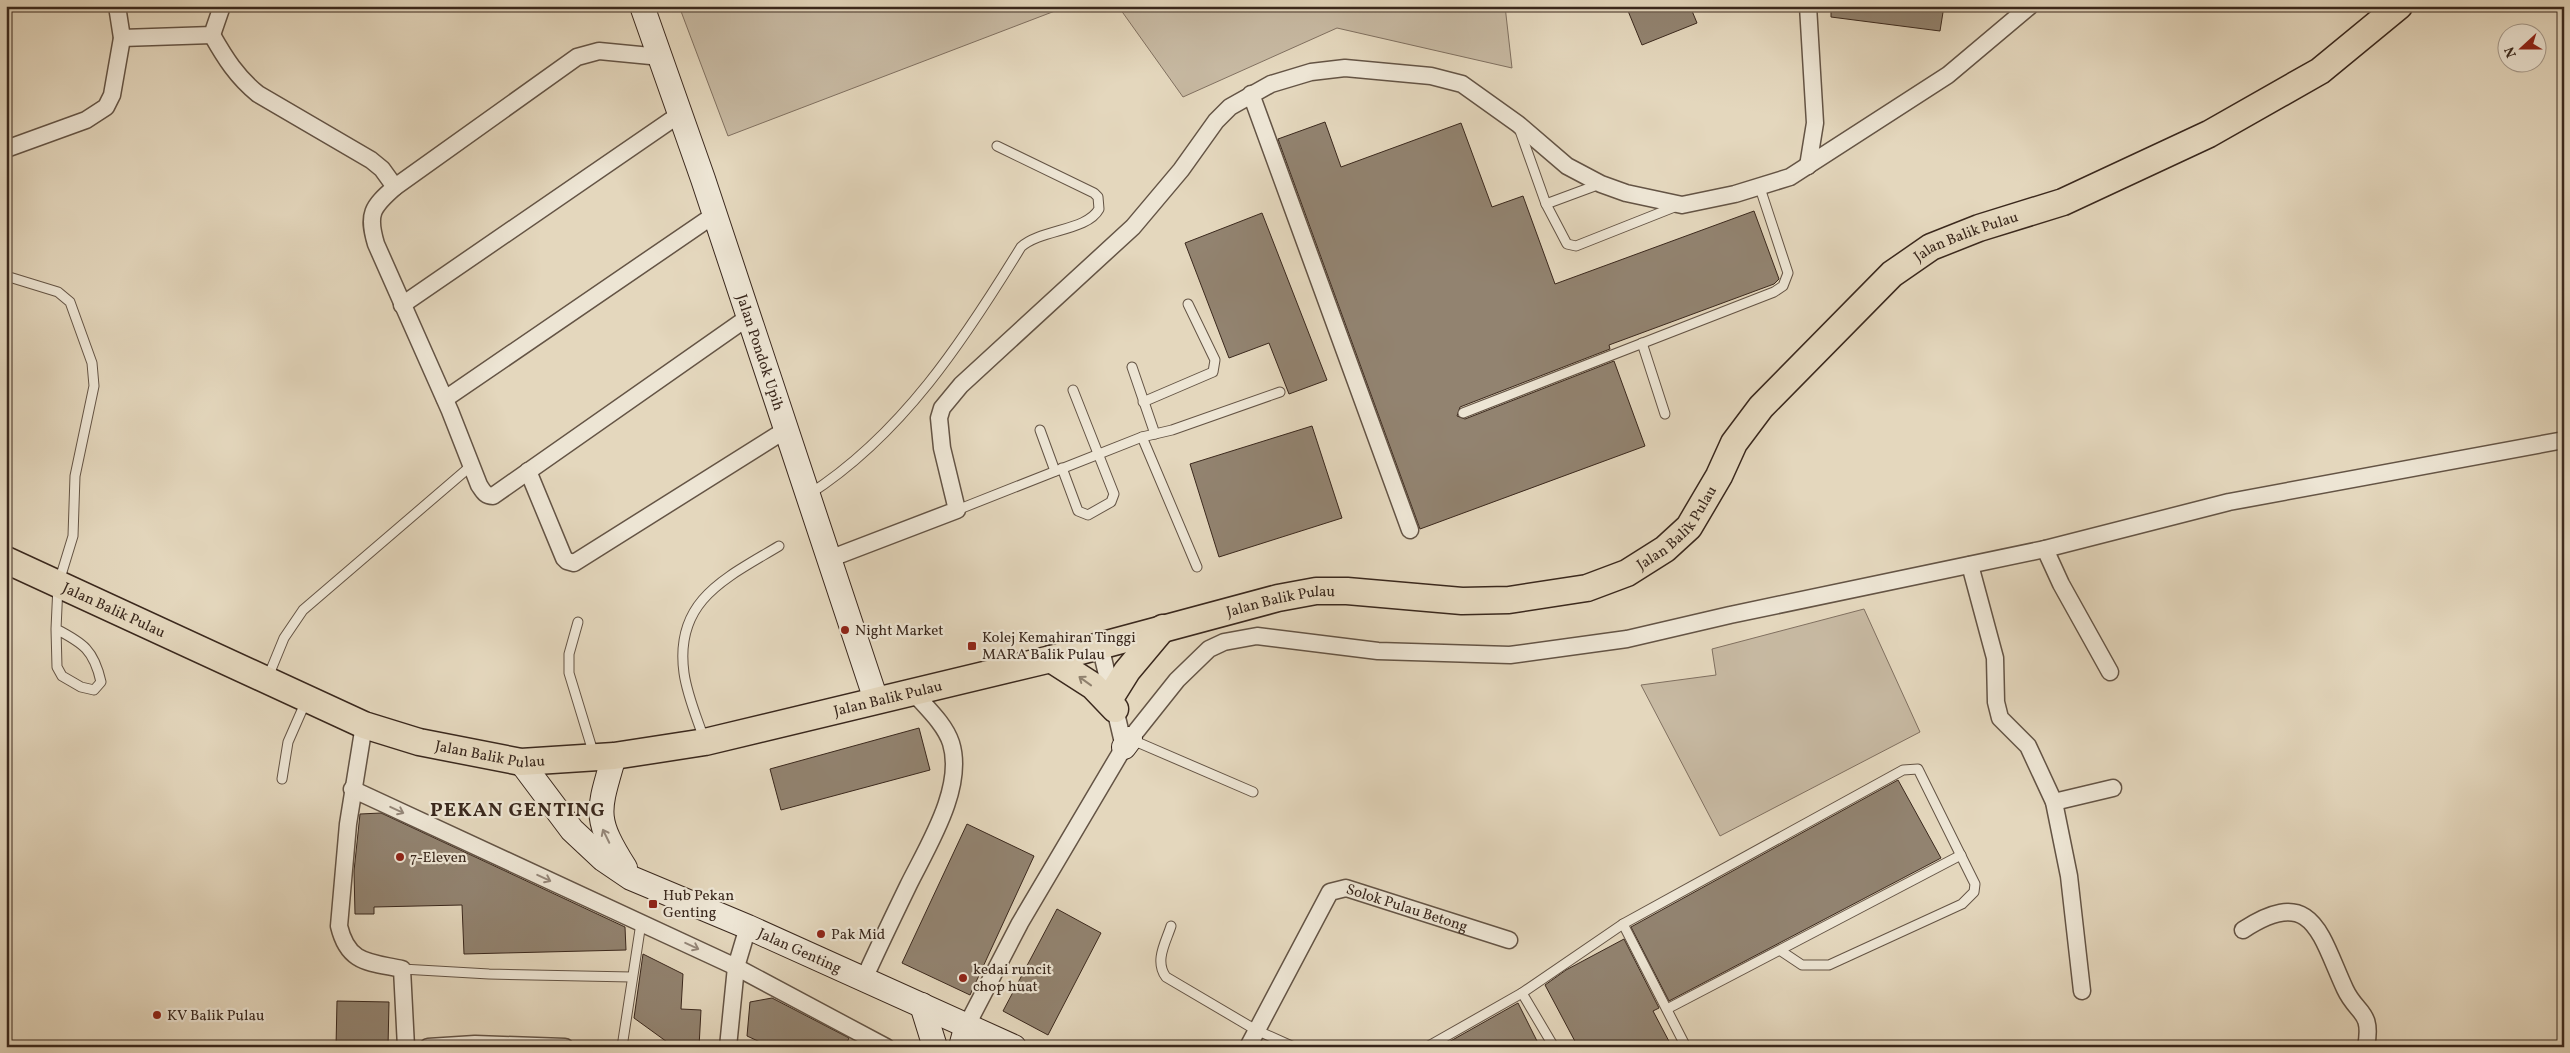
<svg xmlns="http://www.w3.org/2000/svg" width="2570" height="1053" viewBox="0 0 2570 1053" font-family="Vollkorn,serif">
<style>
.green{fill:#c7b9a2;stroke:#807060}
.building{fill:#928370;stroke:#3a281d}
.lines{fill:none;stroke-linecap:round;stroke-linejoin:round}
.lane-casing{stroke:#645445;stroke-width:11}
.street-casing{stroke:#645445;stroke-width:19}
.secondary-casing{stroke:#3a281d;stroke-width:26}
.primary-casing{stroke:#3a281d;stroke-width:29}
.lane{stroke:#ede5d4;stroke-width:9}
.street{stroke:#ede5d4;stroke-width:16}
.secondary{stroke:#ede5d4;stroke-width:24}
.primary{stroke:#e4d7bd;stroke-width:26}
.oneway{stroke:#8f806d}
.oneway2{stroke:#948678}
.poi-dot{fill:#8f2418;stroke:#ede5d4;stroke-width:2}
.labels{text-anchor:middle;stroke-width:4.5;stroke-linejoin:round;paint-order:stroke}
.street-label{font-size:15px;fill:#3a281d;stroke:#ede5d4}
.poi-label{font-size:15px;fill:#3a281d;stroke:#ede5d4;text-anchor:start}
.district-label{font-size:20px;font-weight:bold;letter-spacing:1px;fill:#3a281d;stroke:#ede5d4}
</style>
<rect width="100%" height="100%" fill="#e4d7bd"/>
<filter id="stains"><feTurbulence type="fractalNoise" baseFrequency=".004" numOctaves="4"/><feColorMatrix values="0 0 0 0 .2 0 0 0 0 .09 0 0 0 0 .02 0 0 0 .5 -.17"/></filter>
<radialGradient id="worn" r=".72"><stop offset=".6" stop-color="#630" stop-opacity="0"/><stop offset="1" stop-color="#630" stop-opacity=".3"/></radialGradient>
<g class="green">
<path d="M679 6H1068L728 136Z"/>
<path d="M1118 6H1505L1512 68 1337 28 1183 97Z"/>
<path d="M1864 609 1920 732 1720 836 1641 685 1716 675 1712 649Z"/>
</g>
<g class="building">
<path d="M1626 6H1690L1697 23 1642 45Z"/>
<path d="M1831 6H1944L1940 31 1831 17Z"/>
<path d="M1325 122 1341 167 1461 123 1492 207 1523 196 1555 284 1754 211 1779 279 1774 284 1609 345 1610 349 1460 407 1457 416 1465 419 1614 361 1645 446 1420 529 1278 139Z"/>
<path d="M1262 213 1327 380 1289 394 1269 343 1229 358 1185 243Z"/>
<path d="M1312 426 1342 518 1219 557 1190 464Z"/>
<path d="M919 728 930 770 781 810 770 769Z"/>
<path d="M1898 780 1941 858 1669 1001 1631 927Z"/>
<path d="M381 813 625 927 626 950 464 954 462 905 374 907V914H355L354 871 360 814Z"/>
<path d="M967 824 1034 856 970 995 902 963Z"/>
<path d="M1057 909 1101 933 1048 1035 1003 1011Z"/>
<path d="M1624 939 1659 1008 1653 1011 1672 1047H1578L1545 985 1566 970Z"/>
<path d="M643 954 683 974 681 1009 701 1010 699 1047H674L634 1018Z"/>
<path d="M772 998 849 1038 845 1047H771L747 1036 750 1002Z"/>
<path d="M337 1001 389 1002 388 1047H336Z"/>
<path d="M1518 1003 1540 1047H1440Z"/>
</g>
<g class="lines">
<g class="lane-casing">
<g id="lane">
<path d="M1519 128 1546 204 1567 244 1576 246 1677 206"/>
<path d="M1546 204 1600 184"/>
<path d="M6 276 58 292 70 302 92 363 94 386 75 476 73 536 58 585 56 629 57 667 62 676 81 687 94 690 101 682C94 650 83 643 56 629"/>
<path d="M1642 343 1665 414"/>
<path d="M1132 367 1155 434"/>
<path d="M1143 402 1213 372 1215 360 1188 304"/>
<path d="M1463 413 1774 292 1783 286 1788 273 1760 188"/>
<path d="M1040 430 1055 471"/>
<path d="M1142 437 1197 567"/>
<path d="M1062 468 1078 511 1088 515 1111 502 1114 494 1073 390"/>
<path d="M808 495C902 435 964 340 1021 247 1041 229 1087 231 1099 209L1098 197 1094 193 997 146"/>
<path d="M957 510 1142 437 1172 430 1280 392"/>
<path d="M578 622 569 654V673L594 755"/>
<path d="M268 677 284 638 303 610 472 465"/>
<path d="M704 739C697 718 687 695 684 673 674 600 726 578 779 546"/>
<path d="M1130 739 1253 792"/>
<path d="M282 779 288 742 306 701"/>
<path d="M1623 924 1686 1047"/>
<path d="M1171 926C1166 942 1154 961 1166 977L1256 1030 1294 1047"/>
<path d="M402 969 489 974 631 977"/>
<path d="M1522 993 1554 1047"/>
<path d="M1667 1009 1961 855"/>
<path d="M622 1047 641 923"/>
<path d="M1427 1047 1522 993 1623 924 1903 770 1918 769 1975 884 1974 892 1962 904 1829 965H1802L1781 951"/>
</g>
</g>
<g class="street-casing">
<g id="street">
<path d="M212 35C225 58 237 77 258 94L371 160 382 169 395 187"/>
<path d="M122 38 212 35 222 6"/>
<path d="M661 57 599 51 577 57 395 187C372 207 367 214 376 244L450 411 479 485C483 491 485 496 493 496L747 318"/>
<path d="M1251 94 1410 530"/>
<path d="M6 149 86 120 106 107 112 95 122 38 117 6"/>
<path d="M1808 166 1815 123 1808 6"/>
<path d="M402 305 680 114"/>
<path d="M445 399 714 215"/>
<path d="M528 471 564 558 567 561 574 563 787 429"/>
<path d="M2045 549 2061 584 2110 672"/>
<path d="M829 559 957 510 942 448 939 418 942 408 961 385 1133 227 1181 170 1216 121 1230 107 1271 84 1311 72 1345 68 1431 76 1462 84 1518 124 1567 166 1601 184 1626 193 1682 205 1735 194 1790 177 1948 75 2030 6"/>
<path d="M1970 565 1995 658 1996 702 2000 718 2028 746 2054 802 2069 876 2082 991"/>
<path d="M364 725 348 824 339 926C348 964 369 962 402 969L406 1047"/>
<path d="M1130 739 1177 680 1209 649 1224 642 1257 636 1378 651 1510 655 1627 639 1730 615 2045 549 2229 502 2564 440"/>
<path d="M352 789 736 967 886 1047"/>
<path d="M2054 802 2113 788"/>
<path d="M2243 930C2313 884 2320 935 2345 989 2357 1015 2373 1010 2366 1047"/>
<path d="M864 979C878 948 893 917 908 886 927 847 965 788 951 743 945 724 926 707 913 692"/>
<path d="M967 1025 1020 923 1124 747 1100 645"/>
<path d="M428 1047 475 1044 565 1047"/>
<path d="M728 1047 736 967 748 927"/>
<path id="s1" d="M1248 1047 1330 892 1346 888 1509 940"/>
</g>
</g>
<g class="secondary-casing">
<g id="secondary">
<path id="s2" d="M642 6 703 179 876 700"/>
<path d="M1124 747 1130 739"/>
<path d="M614 756C598 812 593 817 625 868"/>
<path id="s3" d="M521 762 572 830 603 859 631 878 748 927 1014 1047"/>
<path d="M922 1005 935 1047"/>
<path d="M961 1047 967 1025"/>
</g>
</g>
<g class="primary-casing">
<g id="primary">
<path id="s4" d="M6 560 364 725 419 742 521 762 614 756 705 742 1051 659 1278 598 1316 591H1347L1462 601 1509 600 1587 588 1627 573 1665 549 1689 527 1719 476 1734 443 1761 407 1892 274 1931 247 1979 228 2063 202 2209 134 2320 71 2399 6"/>
<path d="M1051 659 1093 686 1115 709"/>
<path d="M1112 695 1127 671 1163 628"/>
</g>
</g>
<use href="#lane" class="lane"/>
<use href="#street" class="street"/>
<use href="#secondary" class="secondary"/>
<use href="#primary" class="primary"/>
</g>
<defs><path id="oneway-shaft" d="M-6 0H5M1.5-3L5.5 0L1.5 3" fill="none" stroke-width="1.6" stroke-linecap="round" stroke-linejoin="round" transform="scale(1.25)"/></defs>
<use class="oneway" href="#oneway-shaft" transform="translate(1085 681) rotate(-144)"/>
<g class="oneway2">
<use href="#oneway-shaft" transform="translate(397 810) rotate(25)"/>
<use href="#oneway-shaft" transform="translate(606 836) rotate(-116)"/>
<use href="#oneway-shaft" transform="translate(544 878) rotate(25)"/>
<use href="#oneway-shaft" transform="translate(692 946) rotate(25)"/>
</g>
<g class="poi-dot">
<circle cx="845" cy="630" r="5"/>
<rect x="967" y="641" width="10" height="10" rx="2.5"/>
<circle cx="400" cy="857" r="5"/>
<rect x="648" y="899" width="10" height="10" rx="2.5"/>
<circle cx="821" cy="934" r="5"/>
<circle cx="963" cy="978" r="5"/>
<circle cx="157" cy="1015" r="5"/>
</g>
<g class="labels">
<g class="street-label">
<text dy="5" stroke="none"><textPath href="#s4" startOffset="2174">Jalan Balik Pulau</textPath></text>
<text dy="5" stroke="none"><textPath href="#s2" startOffset="366">Jalan Pondok Upih</textPath></text>
<text dy="5" stroke="none"><textPath href="#s4" startOffset="1754">Jalan Balik Pulau</textPath></text>
<text dy="5" stroke="none"><textPath href="#s4" startOffset="1334">Jalan Balik Pulau</textPath></text>
<text dy="5" stroke="none"><textPath href="#s4" startOffset="119">Jalan Balik Pulau</textPath></text>
<text dy="5" stroke="none"><textPath href="#s4" startOffset="929">Jalan Balik Pulau</textPath></text>
<text dy="5" stroke="none"><textPath href="#s4" startOffset="524">Jalan Balik Pulau</textPath></text>
<text dy="5" stroke="none"><textPath href="#s1" startOffset="256">Solok Pulau Betong</textPath></text>
<text dy="5" stroke="none"><textPath href="#s3" startOffset="345">Jalan Genting</textPath></text>
</g>
<g class="poi-label">
<text x="855" y="635">Night Market</text>
<text x="982" y="642">Kolej Kemahiran Tinggi<tspan x="982" dy="17">MARA Balik Pulau</tspan></text>
<text x="410" y="862">7-Eleven</text>
<text x="663" y="900">Hub Pekan<tspan x="663" dy="17">Genting</tspan></text>
<text x="831" y="939">Pak Mid</text>
<text x="973" y="974">kedai runcit<tspan x="973" dy="17">chop huat</tspan></text>
<text x="167" y="1020">KV Balik Pulau</text>
</g>
<g class="district-label">
<text x="518" y="816">PEKAN GENTING</text>
</g>
</g>
<rect width="2570" height="1053" fill="none" stroke="#e4d7bd" stroke-width="25"/>
<rect x="8" y="8" width="2555" height="1038" fill="none" stroke="#3a281d" stroke-width="2.5"/>
<rect x="12" y="12" width="2545" height="1028" fill="none" stroke="#3a281d"/>
<g transform="translate(2522 48) rotate(249)"><circle r="24" fill="#ede5d4" stroke="#a5998b"/>
<path d="M0-4L9 19L0 12L-9 19Z" fill="#8f2418"/>
<text y="-8" font-size="14" font-weight="bold" text-anchor="middle" fill="#3a281d">N</text>
</g>
<rect width="100%" height="100%" filter="url(#stains)"/>
<rect width="100%" height="100%" fill="url(#worn)"/>
</svg>
